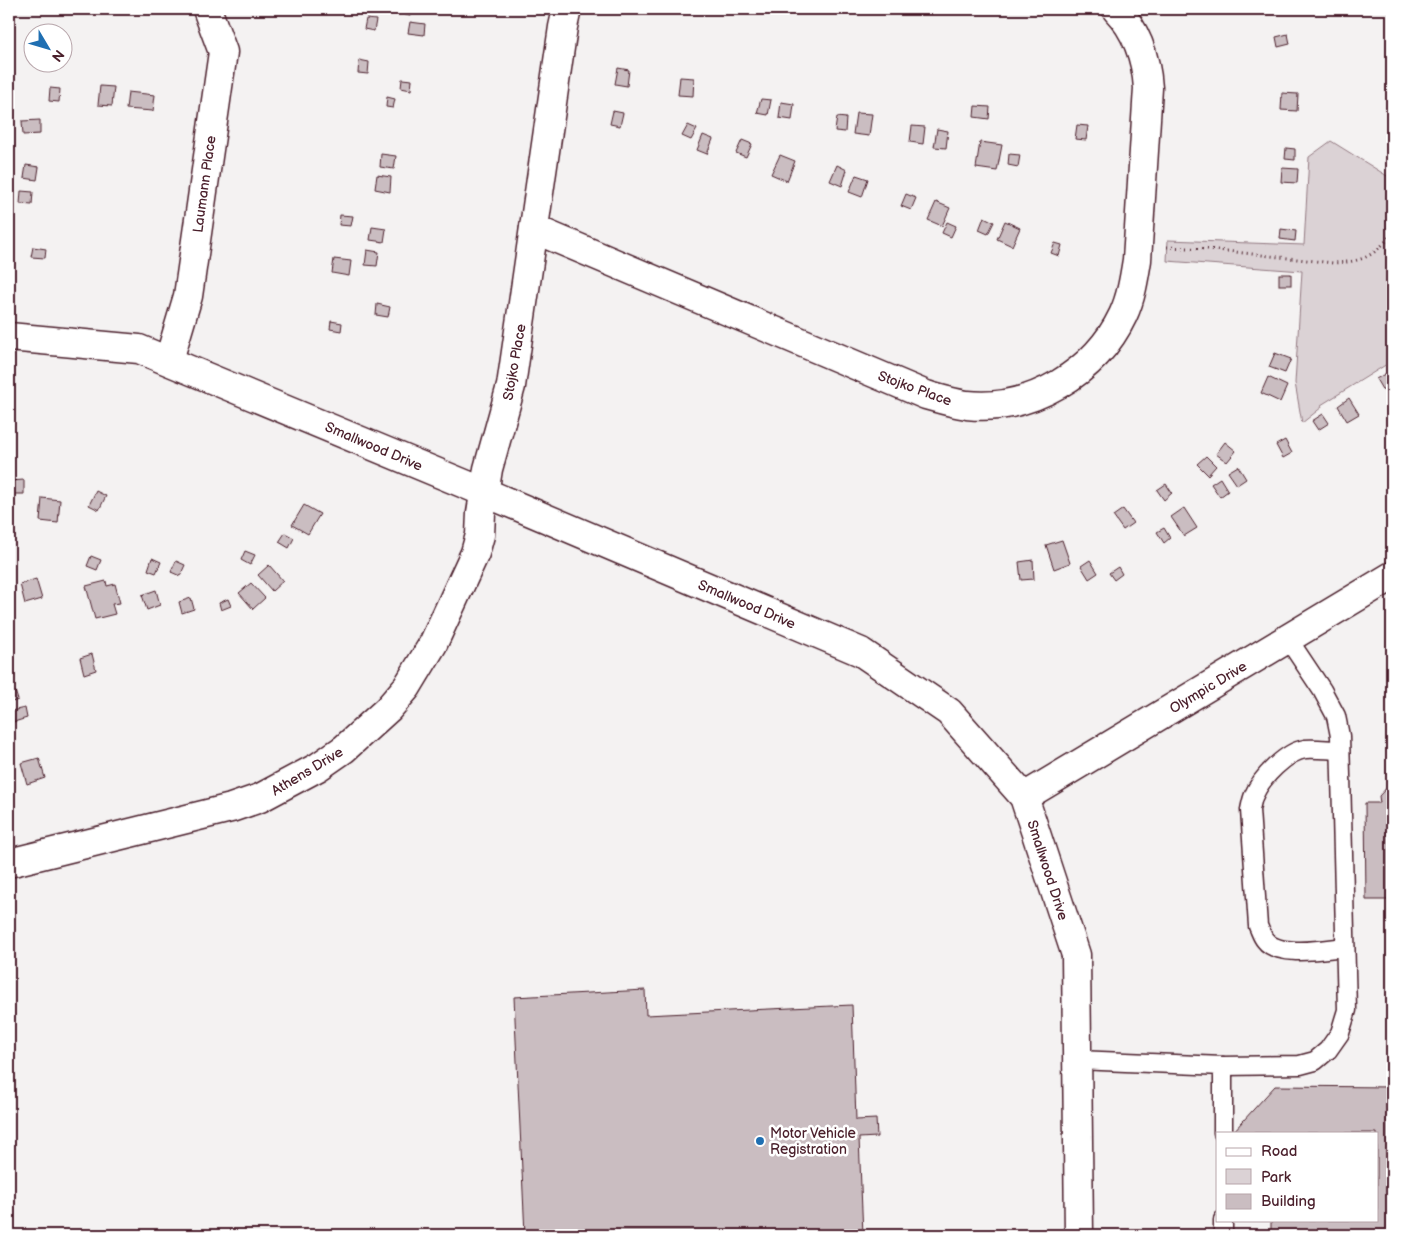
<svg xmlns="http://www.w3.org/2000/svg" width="1401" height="1244" viewBox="0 0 1401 1244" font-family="'Balsamiq Sans',sans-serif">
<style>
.green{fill:#dbd2d5;stroke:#927880}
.building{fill:#cabdc1;stroke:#4a1f2b}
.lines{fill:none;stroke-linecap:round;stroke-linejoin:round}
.lane-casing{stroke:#4a1f2b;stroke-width:21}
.street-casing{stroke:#4a1f2b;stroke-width:31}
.secondary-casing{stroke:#4a1f2b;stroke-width:31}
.path{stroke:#4a1f2b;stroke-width:3;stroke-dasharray:1 4;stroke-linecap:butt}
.lane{stroke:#fff;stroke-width:18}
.street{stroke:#fff;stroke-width:28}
.secondary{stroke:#fff;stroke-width:28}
.poi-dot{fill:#1f6fb2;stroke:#fff;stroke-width:2}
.labels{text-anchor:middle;stroke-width:5;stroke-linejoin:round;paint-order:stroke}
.street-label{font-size:14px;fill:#4a1f2b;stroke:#fff}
.poi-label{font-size:14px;fill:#4a1f2b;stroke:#fff;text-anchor:start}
</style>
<rect width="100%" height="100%" fill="#f4f2f2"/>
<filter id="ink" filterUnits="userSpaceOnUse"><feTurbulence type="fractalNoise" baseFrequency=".02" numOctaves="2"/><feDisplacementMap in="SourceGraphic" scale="10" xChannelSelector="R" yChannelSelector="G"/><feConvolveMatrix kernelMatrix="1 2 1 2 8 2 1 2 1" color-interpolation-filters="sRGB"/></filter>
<g filter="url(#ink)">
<path class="green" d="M1331 141 1392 179V361L1321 405 1322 407 1302 423 1295 383 1302 271 1167 261 1168 240 1304 245 1309 157Z"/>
<g class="building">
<path d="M399 9H412L410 16 398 13Z"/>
<path d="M366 19 376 20 374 31 364 29Z"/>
<path d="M410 22 425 24 424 35 408 33Z"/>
<path d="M1288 34 1290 44 1278 47 1276 37Z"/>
<path d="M359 60 369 62 368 74 358 73Z"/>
<path d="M618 68 629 70 627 86 615 84Z"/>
<path d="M680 77 694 78 693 96 678 95Z"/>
<path d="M402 79 412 80 411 90 401 88Z"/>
<path d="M100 86 114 87 112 106 98 105Z"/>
<path d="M50 88 60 89 59 102 49 101Z"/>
<path d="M128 92 155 95 153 111 126 109Z"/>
<path d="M1282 93 1298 94 1297 111 1281 110Z"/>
<path d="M387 97 395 99 393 108 386 107Z"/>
<path d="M761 99 771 100 768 115 757 113Z"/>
<path d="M781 102 794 104 792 120 779 118Z"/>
<path d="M975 106 990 107 989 119 974 117Z"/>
<path d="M613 111 623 113 620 126 610 124Z"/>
<path d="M856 113 872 114 869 136 853 134Z"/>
<path d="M837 117 846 118 845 132 835 131Z"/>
<path d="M40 120V134L23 135 22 121Z"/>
<path d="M688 125 697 129 691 140 682 136Z"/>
<path d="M1077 125 1088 126 1086 140 1075 139Z"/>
<path d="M912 126 925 127 923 144 910 142Z"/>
<path d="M937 129 948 131 946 148 934 147Z"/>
<path d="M703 135 713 139 707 154 697 150Z"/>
<path d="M742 140 752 144 746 157 736 153Z"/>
<path d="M980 142 1002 145 997 171 976 168Z"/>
<path d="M1286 148 1295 149V160L1285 159Z"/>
<path d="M381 154 396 156 394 169 380 167Z"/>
<path d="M1009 154 1020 155 1018 167 1008 165Z"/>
<path d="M780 155 795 161 787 181 771 174Z"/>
<path d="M26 165 39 167 37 180 24 178Z"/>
<path d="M837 165 847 170 842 186 830 181Z"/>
<path d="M1282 168 1298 169 1297 183 1281 182Z"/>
<path d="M377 175 391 177 390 192 375 189Z"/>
<path d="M856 175 868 179 862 197 849 192Z"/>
<path d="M21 191 33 192 32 205 20 204Z"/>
<path d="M906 194 916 198 911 210 901 206Z"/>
<path d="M936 202 950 208 942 226 928 220Z"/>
<path d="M340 215 353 216 351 226 339 225Z"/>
<path d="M984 217 994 222 988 234 979 230Z"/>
<path d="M1005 221 1020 228 1012 246 997 239Z"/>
<path d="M947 222 956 226 951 237 942 233Z"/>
<path d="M372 227 386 229 384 242 370 240Z"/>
<path d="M1281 229 1296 231 1295 241 1280 239Z"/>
<path d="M1055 243 1062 245 1059 256 1051 253Z"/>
<path d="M33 247 46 249 45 258 31 257Z"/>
<path d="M367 250 379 252 377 266 365 265Z"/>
<path d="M334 259 351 261 349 276 332 273Z"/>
<rect x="1279" y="274" width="12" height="11"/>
<path d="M377 304 390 307 388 317 376 315Z"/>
<path d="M331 321 342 323 341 331 330 329Z"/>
<path d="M1275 353 1291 359 1285 373 1269 367Z"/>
<path d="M1390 371 1392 374V386L1383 391 1376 379Z"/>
<path d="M1268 377 1287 386 1280 402 1261 393Z"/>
<path d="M1349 398 1359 414 1347 421 1338 406Z"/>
<path d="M1323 414 1329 423 1318 430 1312 421Z"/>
<path d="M1285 440 1292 453 1283 458 1276 445Z"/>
<path d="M1225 442 1236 451 1227 462 1216 454Z"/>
<path d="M1206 456 1216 466 1208 475 1197 464Z"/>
<path d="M1238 466 1246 479 1237 485 1228 472Z"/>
<path d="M1220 478 1228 491 1220 497 1211 484Z"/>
<path d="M24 480V494H9V481Z"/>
<path d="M1166 484 1172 493 1164 500 1157 490Z"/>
<path d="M96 491 106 496 99 510 89 505Z"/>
<path d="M42 498 60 500 58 523 40 521Z"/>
<path d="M304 505 320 514 308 534 292 525Z"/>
<path d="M1184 508 1197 528 1184 536 1171 517Z"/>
<path d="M1123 509 1133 523 1123 530 1113 516Z"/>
<path d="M1164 528 1170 538 1164 543 1157 532Z"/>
<path d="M285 533 294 538 289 548 279 542Z"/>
<path d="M1062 540 1070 563 1054 569 1046 545Z"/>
<path d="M245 551 255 555 250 565 241 560Z"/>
<path d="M91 556 101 560 97 570 87 566Z"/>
<path d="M152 558 161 562 156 573 148 570Z"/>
<path d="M1033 560 1034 579 1021 580 1019 562Z"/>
<path d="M1090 560 1098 573 1089 579 1081 566Z"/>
<path d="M176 561 185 565 180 576 171 572Z"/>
<path d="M269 565 283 581 272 591 258 575Z"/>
<path d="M1118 567 1122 574 1114 580 1109 573Z"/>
<path d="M36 579 42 599 25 604 20 584Z"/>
<path d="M106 581 107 586 115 584 120 603 112 604 115 614 95 619 86 586Z"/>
<path d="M251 583 265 598 253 609 239 593Z"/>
<path d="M156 590 160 605 147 610 142 595Z"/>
<path d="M191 598 194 609 182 613 179 602Z"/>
<path d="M228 599 231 606 221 610 219 603Z"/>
<path d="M92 654 96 670 84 674 80 658Z"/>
<path d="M15 691 18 700 9 703V692Z"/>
<path d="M25 708 27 718 14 722 11 711Z"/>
<path d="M39 758 45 778 27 784 21 763Z"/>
<path d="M1392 782V900H1366L1365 803H1380L1379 796Z"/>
<path d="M645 990 646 1015 852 1005 856 1120 876 1119 877 1137 859 1138 863 1235H525L514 997Z"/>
<path d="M1275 1086 1392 1087V1235H1271V1220H1377V1133H1232Z"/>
</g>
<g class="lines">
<g class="lane-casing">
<g id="lane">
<path d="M1340 750C1329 750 1316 748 1305 749 1286 752 1261 778 1254 795 1252 799 1251 805 1250 810L1258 926C1260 930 1262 937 1265 940 1278 958 1325 949 1345 947"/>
<path d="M1077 1060 1223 1066V1133"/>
<path d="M1223 1066 1300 1065 1315 1061 1328 1050 1340 1033 1347 1010 1340 736 1336 716 1322 690 1288 639"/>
<path d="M1223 1220V1235"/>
</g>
</g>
<g class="street-casing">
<g id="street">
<path d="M534 229 926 395C940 399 953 403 967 405 1031 412 1096 372 1123 315 1131 298 1134 279 1137 260L1148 88C1146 58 1137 31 1116 9"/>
<path d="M9 337 139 349 484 492"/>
<path d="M169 360 188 296 223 52 207 9"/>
<path d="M1024 797 1392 576"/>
<path d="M9 863 231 808 260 798 318 767 344 749 388 709 407 687 433 644 475 553 480 535 481 513 488 469 511 386 563 27 567 9"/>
</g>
</g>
<g class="secondary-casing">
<path id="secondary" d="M484 492 861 652 949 712 1024 797 1076 955 1079 1235"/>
</g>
<path class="path" d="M1167 247 1208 249 1333 263C1361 262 1375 257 1392 233"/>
<use href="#lane" class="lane"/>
<use href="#street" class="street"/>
<use href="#secondary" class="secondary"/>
</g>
</g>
<circle class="poi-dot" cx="760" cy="1141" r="5"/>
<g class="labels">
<g class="street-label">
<text transform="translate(204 184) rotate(-82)" y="5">Laumann Place</text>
<text transform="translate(514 362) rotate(-80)" y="5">Stojko Place</text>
<text transform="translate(915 388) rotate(20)" y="5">Stojko Place</text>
<text transform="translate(374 446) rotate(23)" y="5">Smallwood Drive</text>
<text transform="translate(747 604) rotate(23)" y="5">Smallwood Drive</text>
<text transform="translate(1208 687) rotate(-31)" y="5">Olympic Drive</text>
<text transform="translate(307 771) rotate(-31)" y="5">Athens Drive</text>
<text transform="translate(1048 870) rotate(72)" y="5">Smallwood Drive</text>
</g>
<g class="poi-label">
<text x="770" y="1138">Motor Vehicle<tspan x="770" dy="16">Registration</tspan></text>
</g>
</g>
<rect width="1401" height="1244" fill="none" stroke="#fff" stroke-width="30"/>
<rect x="15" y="15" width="1371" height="1214" fill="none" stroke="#4a1f2b" stroke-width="2" filter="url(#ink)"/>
<rect x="1216" y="1132" width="162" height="90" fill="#ffffff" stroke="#b7a5aa"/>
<rect x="1226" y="1148" width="25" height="8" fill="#ffffff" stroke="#b7a5aa"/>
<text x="1261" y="1156" font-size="15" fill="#4a1f2b">Road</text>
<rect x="1226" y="1169" width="25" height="15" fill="#dbd2d5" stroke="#b7a5aa"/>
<text x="1261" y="1182" font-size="15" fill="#4a1f2b">Park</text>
<rect x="1226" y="1194" width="25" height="15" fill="#cabdc1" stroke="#b7a5aa"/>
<text x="1261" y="1206" font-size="15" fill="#4a1f2b">Building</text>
<g transform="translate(48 48) rotate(128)"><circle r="24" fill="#ffffff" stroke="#b7a5aa"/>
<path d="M0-4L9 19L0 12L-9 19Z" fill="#1f6fb2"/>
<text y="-8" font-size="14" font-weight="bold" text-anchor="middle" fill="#4a1f2b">N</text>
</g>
</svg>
